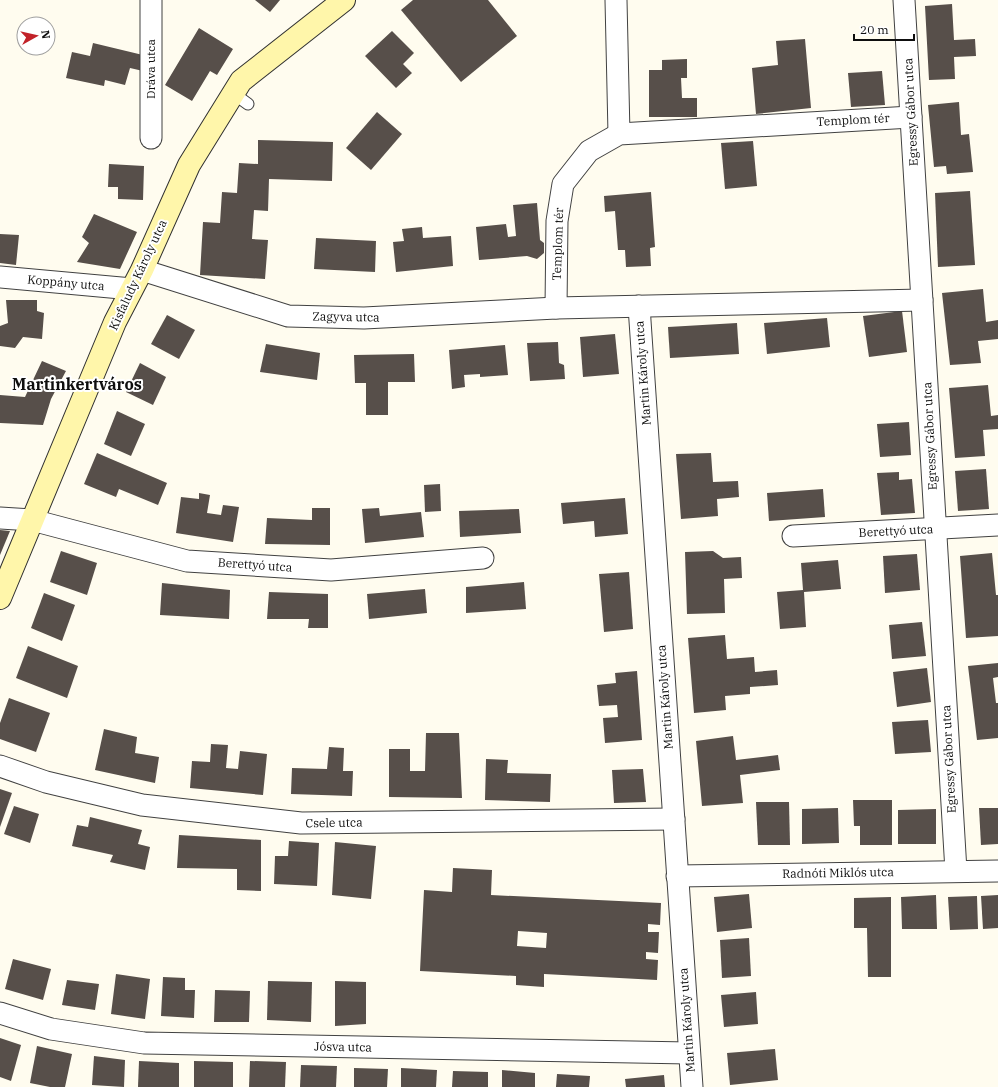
<svg xmlns="http://www.w3.org/2000/svg" width="998" height="1087" viewBox="0 0 998 1087" font-family="'IBM Plex Serif',serif">
<style>
.building{fill:#574f4a;fill-rule:evenodd}
.lines{fill:none;stroke-linecap:round;stroke-linejoin:round}
.lane-casing{stroke:#414141;stroke-width:13}
.street-casing{stroke:#414141;stroke-width:23}
.secondary-casing{stroke:#303030;stroke-width:24}
.lane{stroke:#fff;stroke-width:11}
.street{stroke:#fff;stroke-width:21}
.secondary{stroke:#fff6aa;stroke-width:22}
.labels{text-anchor:middle;stroke-width:4;stroke-linejoin:round;paint-order:stroke}
.street-label{font-size:12px;fill:#0e0e0e;stroke:#fff}
.district-label{font-size:16px;font-weight:bold;fill:#0e0e0e;stroke:#fff}
</style>
<rect width="100%" height="100%" fill="#fffcef"/>
<g class="building">
<path d="M255 0H280L270 12Z"/>
<path d="M413 0H488L517 36 461 82 401 10Z"/>
<path d="M952 4 954 40 975 39 976 56 954 57 955 79 929 80 925 6Z"/>
<path d="M199 28 233 49 217 75 210 71 192 101 165 85Z"/>
<path d="M392 31 414 53 403 64 412 73 396 88 365 56Z"/>
<path d="M805 39 811 108 756 114 752 68 778 65 776 41Z"/>
<path d="M93 43 147 56 143 71 130 68 125 85 105 80 104 86 66 78 72 52 90 56Z"/>
<path d="M687 59V78H681L682 98H697V117H649V70H662V60Z"/>
<path d="M882 71 885 105 851 107 848 73Z"/>
<path d="M959 102 961 135 969 134 973 172 947 174 946 166 934 167 928 105Z"/>
<path d="M377 112 402 134 371 170 346 148Z"/>
<path d="M258 140 333 142 332 181 269 179 268 211 254 210 252 239 268 240 265 279 200 275 203 222 220 223 222 192 237 193 239 163 258 164Z"/>
<path d="M753 141 757 186 725 189 721 143Z"/>
<path d="M109 164 144 166 143 200 118 199V187H108Z"/>
<path d="M970 191 975 265 938 267 935 193Z"/>
<path d="M651 192 655 247 650 248 651 266 626 267 625 250H618L615 211 605 212 604 196Z"/>
<path d="M537 203 540 240 544 243V253L537 259 527 256 479 260 476 227 506 224 508 237 516 236 513 205Z"/>
<path d="M94 214 137 232 120 269 77 262 89 243 82 237Z"/>
<path d="M422 227 423 238 451 236 453 266 396 272 393 242 404 241 402 229Z"/>
<path d="M0 234 19 235 16 265 0 263Z"/>
<path d="M316 238 376 241 375 272 314 269Z"/>
<path d="M983 289 986 322 998 320V339L978 341 981 363 950 365 942 293Z"/>
<path d="M6 300H37V311L44 313 42 339 23 337 15 348 0 346V326L8 323Z"/>
<path d="M902 311 907 352 869 357 863 316Z"/>
<path d="M167 315 195 330 179 359 151 344Z"/>
<path d="M827 318 830 347 767 354 764 323Z"/>
<path d="M737 323 739 354 670 358 668 327Z"/>
<path d="M615 334 619 374 583 377 580 337Z"/>
<path d="M558 342 559 363 564 365 565 379 530 381 527 343Z"/>
<path d="M266 344 320 353 317 380 260 372Z"/>
<path d="M505 345 508 375 480 377V374L464 375 465 387 452 389 449 350Z"/>
<path d="M414 354 415 382H388V415H366V383H355L354 355Z"/>
<path d="M42 361 66 371 51 399 43 425 0 423V395L25 397Z"/>
<path d="M140 363 166 377 153 405 126 392Z"/>
<path d="M988 385 991 416 998 415V429L983 430 985 456 955 458 949 388Z"/>
<path d="M117 411 145 424 131 456 104 444Z"/>
<path d="M909 422 911 455 880 457 877 424Z"/>
<path d="M97 453 167 483 158 505 119 489 116 497 84 484Z"/>
<path d="M711 453 713 482 738 481 739 497 717 499 718 516 681 519 676 454Z"/>
<path d="M986 469 989 509 958 511 955 471Z"/>
<path d="M899 472V480L912 479 915 513 881 515 877 473Z"/>
<path d="M440 484 441 511 425 512 424 485Z"/>
<path d="M823 489 825 517 769 521 767 493Z"/>
<path d="M199 493 210 495 207 513 221 515 223 505 239 507 233 542 176 533 181 497 199 499Z"/>
<path d="M625 498 628 534 595 537 594 521 563 524 561 503Z"/>
<path d="M312 508H330V545L265 544 267 518 312 520Z"/>
<path d="M379 508 380 516 421 512 424 537 365 543 362 509Z"/>
<path d="M519 509 521 533 460 537 459 511Z"/>
<path d="M0 530 10 531 0 555Z"/>
<path d="M61 551 97 563 87 595 50 582Z"/>
<path d="M713 551 723 558 741 557 742 578 724 579 725 613 687 614 685 552Z"/>
<path d="M992 553 996 595H998V636L966 638 960 556Z"/>
<path d="M917 554 920 590 885 593 883 556Z"/>
<path d="M838 560 841 589 804 592 806 627 780 629 777 592 803 590 801 563Z"/>
<path d="M629 572 633 629 604 632 599 574Z"/>
<path d="M524 582 526 609 466 613V587Z"/>
<path d="M162 583 230 590 229 619 160 615Z"/>
<path d="M425 589 427 613 369 619 367 594Z"/>
<path d="M269 592 328 594V628H308L309 619H267Z"/>
<path d="M44 593 75 605 62 641 31 628Z"/>
<path d="M922 622 926 656 892 659 889 625Z"/>
<path d="M725 635 727 659 754 657 755 672 777 670 778 685 750 687V694L725 696 726 710 694 713 688 638Z"/>
<path d="M28 646 78 666 67 698 16 678Z"/>
<path d="M998 663V677L993 678 996 703H998V738L977 740 968 666Z"/>
<path d="M927 668 931 702 897 707 893 672Z"/>
<path d="M637 671 642 740 605 743 603 718 618 717 617 705 599 706 597 685 616 683 615 673Z"/>
<path d="M9 698 50 713 36 752 0 739V723Z"/>
<path d="M928 720 931 752 895 754 892 722Z"/>
<path d="M104 729 137 737 135 753 159 757 155 783 95 770Z"/>
<path d="M426 733H459L462 798 389 797V749H410V771H425Z"/>
<path d="M733 736 736 760 778 755 780 770 740 775 743 803 702 806 696 741Z"/>
<path d="M211 744 228 745 226 768 238 769 240 751 267 754 263 795 190 788 192 761 210 762Z"/>
<path d="M329 747 344 748 343 771H353L352 796 291 794 292 768 327 769Z"/>
<path d="M486 759 508 760 507 773 551 774 550 802 485 800Z"/>
<path d="M643 769 646 802 614 803 612 770Z"/>
<path d="M0 789 12 793 0 827Z"/>
<path d="M853 800H892V845H860V826H854Z"/>
<path d="M756 802H789L790 845H758Z"/>
<path d="M14 806 39 814 30 843 4 834Z"/>
<path d="M838 808 839 843 802 844V809Z"/>
<path d="M979 808H998V844L981 845Z"/>
<path d="M936 809V844H898V810Z"/>
<path d="M90 817 142 830 138 844 150 847 145 870 110 862 113 855 72 846 77 825 88 827Z"/>
<path d="M179 835 261 840V891L237 890V869L177 868Z"/>
<path d="M289 841 319 843 317 886 274 884 275 856H288Z"/>
<path d="M335 842 376 846 371 899 332 895Z"/>
<path d="M453 868 492 870 491 895 661 903 660 925 648 924V932H659L658 953 646 952V959L658 960 657 980 544 974V987L516 985V976L420 971 424 890 452 892ZM518 931 547 933 546 948 517 946Z"/>
<path d="M749 894 752 928 717 932 714 897Z"/>
<path d="M936 895 937 929H902L901 897Z"/>
<path d="M998 895V928L983 929 981 896Z"/>
<path d="M977 896 978 929 950 930 948 897Z"/>
<path d="M891 897V977H868L867 928H854V898Z"/>
<path d="M749 938 751 976 722 978 720 940Z"/>
<path d="M13 959 51 969 43 1000 5 989Z"/>
<path d="M116 974 150 979 145 1019 111 1014Z"/>
<path d="M163 977 185 978V990H195L194 1018 161 1016Z"/>
<path d="M67 980 99 984 95 1010 62 1005Z"/>
<path d="M268 981 312 982 311 1022 267 1020Z"/>
<path d="M335 981 366 982V1024L335 1026Z"/>
<path d="M215 990 250 991 249 1022H214Z"/>
<path d="M756 992 758 1024 724 1027 721 995Z"/>
<path d="M0 1038 21 1045 11 1081 0 1077Z"/>
<path d="M37 1046 72 1054 65 1087H50L30 1083Z"/>
<path d="M775 1049 778 1080 730 1085 727 1053Z"/>
<path d="M94 1056 125 1060 124 1087 92 1085Z"/>
<path d="M139 1061 179 1063V1087H138Z"/>
<path d="M194 1061 233 1062V1087H194Z"/>
<path d="M250 1061 286 1062 285 1087H249Z"/>
<path d="M301 1065 337 1066 336 1087H300Z"/>
<path d="M354 1068 388 1069 387 1087H354Z"/>
<path d="M401 1068 437 1070 436 1087H401Z"/>
<path d="M502 1070 535 1073V1087H502Z"/>
<path d="M453 1071 488 1072V1087H452Z"/>
<path d="M557 1074 590 1076 589 1087H556Z"/>
<path d="M664 1075 665 1087H626L625 1079Z"/>
</g>
<g class="lines">
<g class="lane-casing">
<path id="lane" d="M233 93 248 104"/>
</g>
<g class="street-casing">
<g id="street">
<path d="M616 0 619 134"/>
<path d="M904 0 956 871"/>
<path d="M151 138V0"/>
<path d="M142 270 288 316 364 318 556 308 922 300"/>
<path d="M0 277 132 289"/>
<path d="M639 306 692 1087"/>
<path d="M556 308 557 221 563 184 589 151 619 134 911 117"/>
<path d="M0 518 32 520 187 561 331 570 483 558"/>
<path d="M793 536 998 525"/>
<path d="M0 766 46 782 142 805 301 823 674 819"/>
<path d="M677 876 998 871"/>
<path d="M0 1013 51 1029 144 1043 689 1053"/>
</g>
</g>
<g class="secondary-casing">
<path id="secondary" d="M0 598 115 322 142 270 189 165 241 81 344 0"/>
</g>
<use href="#lane" class="lane"/>
<use href="#street" class="street"/>
<use href="#secondary" class="secondary"/>
</g>
<g class="labels">
<g class="street-label">
<text transform="translate(151 69) rotate(-90)" y="4">Dráva utca</text>
<text transform="translate(911 112) rotate(-93)" y="4">Egressy Gábor utca</text>
<text transform="translate(853 120) rotate(-3)" y="4">Templom tér</text>
<text transform="translate(558 244) rotate(-88)" y="4">Templom tér</text>
<text transform="translate(138 275) rotate(-65)" y="4">Kisfaludy Károly utca</text>
<text transform="translate(66 283) rotate(5)" y="4">Koppány utca</text>
<text transform="translate(346 317) rotate(1)" y="4">Zagyva utca</text>
<text transform="translate(643 373) rotate(-94)" y="4">Martin Károly utca</text>
<text transform="translate(930 436) rotate(-93)" y="4">Egressy Gábor utca</text>
<text transform="translate(896 531) rotate(-3)" y="4">Berettyó utca</text>
<text transform="translate(255 565) rotate(4)" y="4">Berettyó utca</text>
<text transform="translate(665 697) rotate(-94)" y="4">Martin Károly utca</text>
<text transform="translate(949 759) rotate(-93)" y="4">Egressy Gábor utca</text>
<text transform="translate(334 823) rotate(-1)" y="4">Csele utca</text>
<text transform="translate(838 873) rotate(-1)" y="4">Radnóti Miklós utca</text>
<text transform="translate(687 1020) rotate(-94)" y="4">Martin Károly utca</text>
<text transform="translate(343 1047) rotate(1)" y="4">Jósva utca</text>
</g>
<g class="district-label">
<text x="77" y="390">Martinkertváros</text>
</g>
</g>
<g transform="translate(36 36) rotate(82)"><circle r="19" fill="#ffffff" stroke="#9f9f9f"/>
<path d="M0-3L7 15L0 10L-7 15Z" fill="#c22229"/>
<text y="-6" font-size="11" font-weight="bold" text-anchor="middle" fill="#0e0e0e">N</text>
</g>
<path d="M854 34v6h60v-6" fill="none" stroke="#0e0e0e" stroke-width="2"/>
<text x="860" y="34" font-size="12" fill="#0e0e0e" stroke="#ffffff" stroke-width="3" paint-order="stroke">20 m</text>
</svg>
